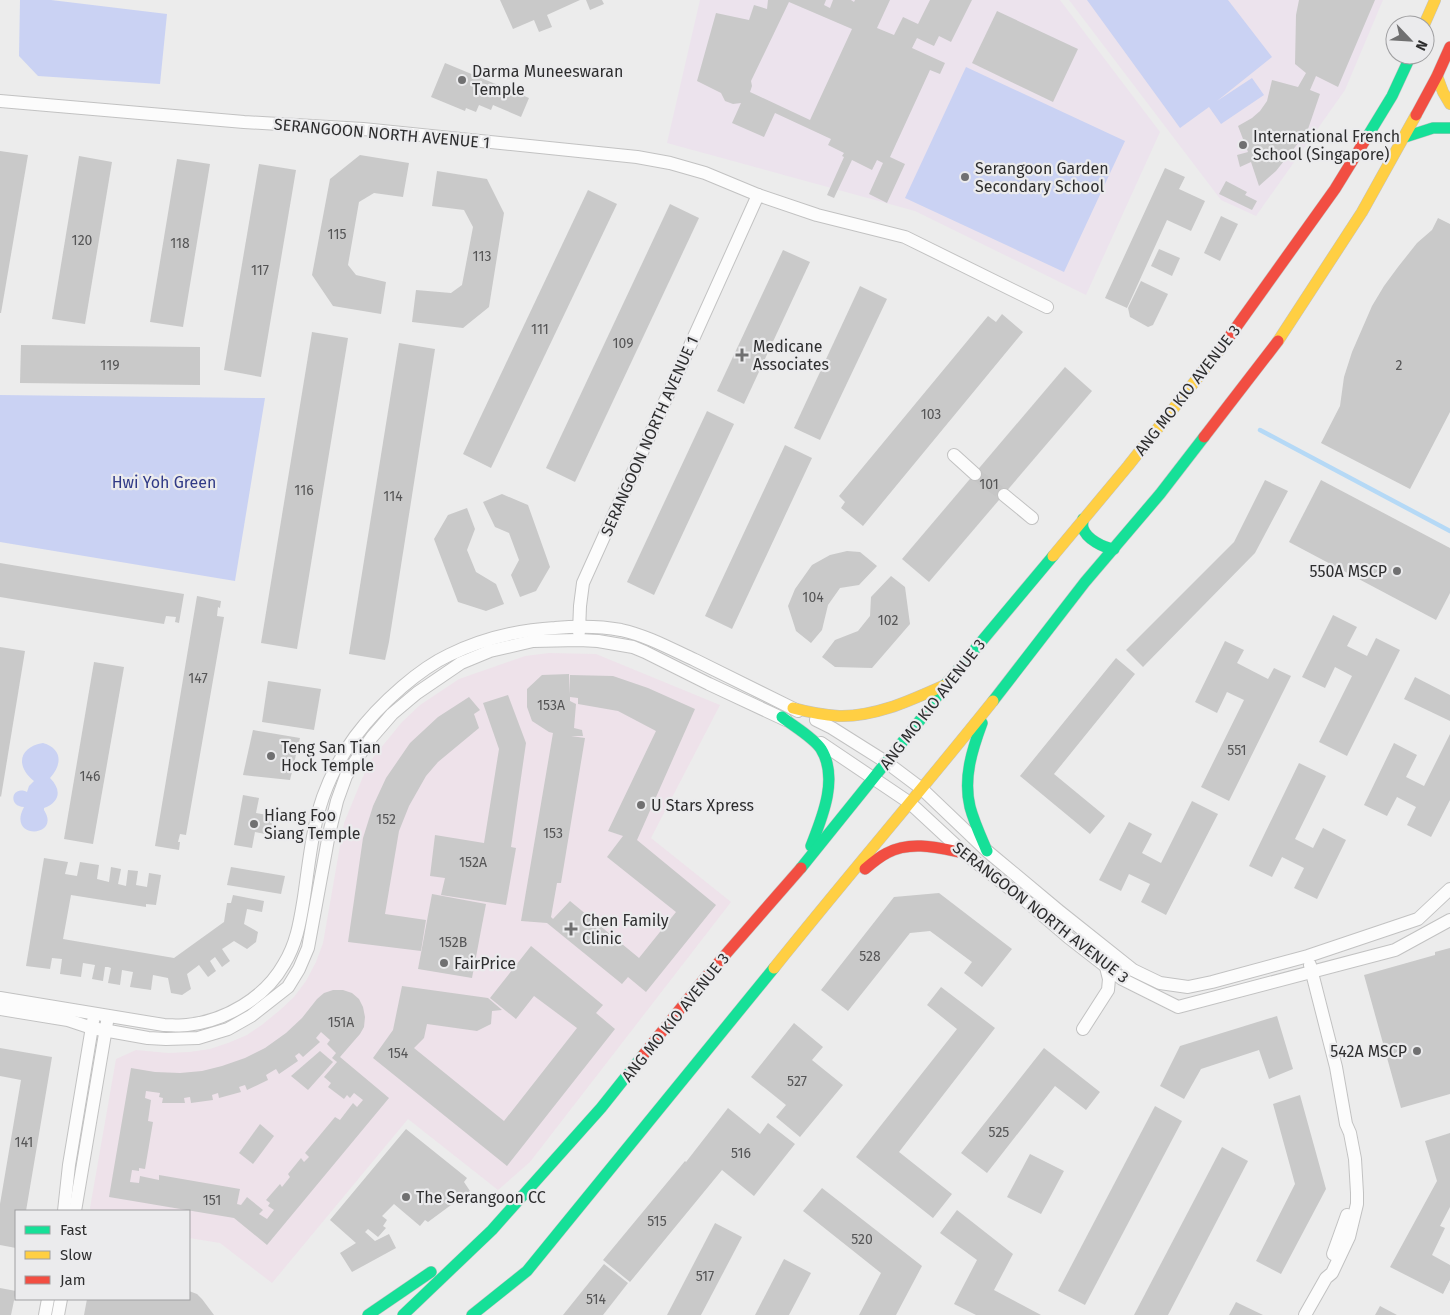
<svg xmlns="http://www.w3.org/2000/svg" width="1450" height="1315" viewBox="0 0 1450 1315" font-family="'Fira Sans',sans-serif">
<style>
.commercial{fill:#eee2ea}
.education{fill:#ece3ed}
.green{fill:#cad2f3}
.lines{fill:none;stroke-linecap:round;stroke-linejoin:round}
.stream{stroke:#b5d9f6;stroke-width:4.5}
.building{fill:#c9c9c9;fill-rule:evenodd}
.street-tunnel{stroke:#c6c6c6;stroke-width:12;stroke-dasharray:12 6;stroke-linecap:butt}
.street-casing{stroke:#c2c2c2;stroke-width:14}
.fast-casing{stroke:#c2c2c2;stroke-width:12}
.slow-casing{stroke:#c2c2c2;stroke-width:12}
.jam-casing{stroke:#c2c2c2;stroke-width:12}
.street{stroke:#fcfcfc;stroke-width:12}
.fast{stroke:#16e098;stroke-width:11}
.slow{stroke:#ffcf43;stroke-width:11}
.jam{stroke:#f24e42;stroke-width:11}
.poi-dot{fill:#707071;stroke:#ebebed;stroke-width:2}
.labels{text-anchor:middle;stroke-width:4.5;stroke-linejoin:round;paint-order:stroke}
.number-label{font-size:14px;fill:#555556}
.poi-label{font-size:16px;fill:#2e2e2f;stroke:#ebebed;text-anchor:start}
.street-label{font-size:16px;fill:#2e2e2f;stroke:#ebebed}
.park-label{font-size:16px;fill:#303a87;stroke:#ebebed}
</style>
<rect width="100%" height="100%" fill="#ececec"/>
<path class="commercial" d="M549 653 596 654 720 705 651 838 731 902 530 1162 498 1190 408 1119 272 1283 220 1243 189 1238V1211H91L90 1208 116 1059 136 1050 168 1053 189 1052 210 1049 228 1043 247 1035 263 1024 280 1010 294 997 306 981 316 962 323 943 344 823 362 779 371 760 402 722 420 705 459 679 525 656Z"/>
<g class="education">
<path d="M700 0H1060L1160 132 1086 295 915 211 667 143Z"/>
<path d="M1069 0H1383L1345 90 1256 216 1221 200Z"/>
</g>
<g class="green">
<path d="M20 0H51L167 14 160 84 38 76 19 56Z"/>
<path d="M1087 0H1228L1272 57 1217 101 1252 78 1264 95 1221 124 1209 107 1180 128Z"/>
<path d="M966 67 1125 141 1064 272 905 198Z"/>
<path d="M0 395 265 398 235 581 0 542Z"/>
<path d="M43 743C63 749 62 765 50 778 62 790 60 802 44 808V810C62 838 6 840 24 807 7 806 12 785 27 792L29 786 34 781C15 766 19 747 43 743Z"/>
</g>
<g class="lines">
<path class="stream" d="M1260 430 1450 531"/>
</g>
<g class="building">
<path d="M500 0H580L547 15 552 27 539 32 534 20 513 29Z"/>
<path d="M586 0H602L604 4 590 10Z"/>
<path d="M768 0H826L824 5 830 8 833 0H851L854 2 855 0H890L877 28 894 35 903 17 918 24 930 0H972L951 42 939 36 934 46 917 38 912 48 945 63 940 74 930 70 890 157 905 164 887 203 869 194 883 163 877 160 872 170 852 160 834 198 827 195 844 157 842 156 844 153 828 145 831 139 775 113 764 137 732 123 741 103 733 104 725 101 721 93 697 81 716 13 749 20 754 5 767 9ZM789 2 852 29 810 120 750 92 752 86 751 81Z"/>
<path d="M1299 0H1375L1338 87 1316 76 1310 90 1320 94 1307 132 1276 171 1259 186 1251 162 1240 167 1237 155 1248 152 1238 126 1252 118 1260 111 1267 101 1272 80 1298 87 1306 73 1295 64 1296 15Z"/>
<path d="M997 11 1078 49 1053 102 972 63Z"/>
<path d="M445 63 529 98 521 117 493 105 491 110 479 105 476 112 466 108 465 111 431 97Z"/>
<path d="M0 151 28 155 1 313H0Z"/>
<path d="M360 155 409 163 403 197 374 193 359 202 348 265 356 275 386 282 381 314 333 306 312 275 330 179Z"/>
<path d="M79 156 112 162 85 324 52 319Z"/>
<path d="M177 159 210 164 183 327 150 322Z"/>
<path d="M259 164 296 170 261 377 224 370Z"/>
<path d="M1165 168 1185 177 1179 189 1205 201 1191 231 1167 220 1127 308 1105 298Z"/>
<path d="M437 171 487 179 504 213 489 307 463 328 412 322 416 290 451 293 462 285 473 227 464 210 432 206Z"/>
<path d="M1226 181 1247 192 1245 195 1257 201 1252 210 1219 194Z"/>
<path d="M588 190 617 204 491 468 463 454Z"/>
<path d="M670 204 699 218 575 482 546 468Z"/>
<path d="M1221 216 1238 224 1220 261 1204 253Z"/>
<path d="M1438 218 1450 224V412L1410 489 1321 443 1340 406 1344 377 1352 352 1372 306 1384 286 1398 267 1417 243 1432 230Z"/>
<path d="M1159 249 1180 258 1172 276 1151 266Z"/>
<path d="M783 250 810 262 744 404 717 391Z"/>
<path d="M1141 281 1168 294 1153 325 1148 327 1130 317 1128 308Z"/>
<path d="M860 286 887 299 820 440 794 428Z"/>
<path d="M1002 314 1023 332 863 526 841 508 845 502 839 496 988 316 996 322Z"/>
<path d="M312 332 348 338 297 649 261 643Z"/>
<path d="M399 343 435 349 389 642 385 660 349 654Z"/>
<path d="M21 345 200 347V385L20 383Z"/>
<path d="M1065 367 1092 391 929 582 902 559Z"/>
<path d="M707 411 734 424 654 595 627 582Z"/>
<path d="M785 445 812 458 732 629 705 616Z"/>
<path d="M1265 480 1288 491 1255 553 1143 667 1126 650 1234 542Z"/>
<path d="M1321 480 1450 548V593L1436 620 1289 542Z"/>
<path d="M502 494 528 505 550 567 536 591 520 597 511 575 519 560 509 533 495 527 483 502Z"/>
<path d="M467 508 475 529 467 550 476 572 496 584 504 604 486 611 458 602 434 539 448 515Z"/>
<path d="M847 551 860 552 877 566 859 585 840 588 828 605 822 630 811 643 796 631 788 606 795 589 812 565 830 555Z"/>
<path d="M0 563 184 594 179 623 175 622 176 617 166 616 164 624 0 597Z"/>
<path d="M891 576 905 587 910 624 872 668 835 667 822 657 835 640 858 631 870 616 871 597Z"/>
<path d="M197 596 221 601 220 608 218 607 217 616 224 617 186 835 180 834 178 842H180L179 850 155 846Z"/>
<path d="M1333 615 1357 627 1347 646 1367 656 1376 638 1400 650 1347 756 1319 742 1352 676 1335 667 1325 688 1302 677Z"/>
<path d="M1225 641 1244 650 1237 663 1268 679 1274 668 1291 676 1229 801 1201 787 1244 700 1227 692 1217 713 1195 702Z"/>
<path d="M0 647 25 651 1 797 0 796Z"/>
<path d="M1116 658 1135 674 1054 774 1105 816 1090 834 1020 776Z"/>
<path d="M94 662 124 667 93 844 64 839Z"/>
<path d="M569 674V694L570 675 613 676 648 688 695 709 637 840 716 905 646 992 628 977 622 984 547 923 521 921 553 733 549 732 532 721 527 707V689L542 675ZM570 697 578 698V704L618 711 656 731 608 831 623 836 607 857 676 912 639 958 570 901 553 919 551 917 557 883H561L585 738 571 736H583L582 730 574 728 576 704 570 701Z"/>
<path d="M1415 677 1450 695V721L1404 699Z"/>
<path d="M268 681 321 689 314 730 262 722Z"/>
<path d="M508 695 526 743 511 847 516 848 506 905 441 895 445 878 430 876 435 835 484 843 499 749 483 703Z"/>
<path d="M469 697 480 710 474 714 479 728 438 762 426 776 409 806 399 831 385 914 426 920 421 951 348 942 363 838 373 806 386 778 410 743 438 717Z"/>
<path d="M253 730 300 738 290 780 243 775Z"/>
<path d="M1450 734V800L1431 837 1407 825 1416 807 1397 797 1387 816 1364 805 1394 743 1417 755 1406 777 1424 786Z"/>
<path d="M1299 763 1326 776 1295 839 1313 848 1323 828 1346 840 1317 899 1294 888 1304 868 1282 857 1272 877 1249 866Z"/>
<path d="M243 795 259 798 256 813 273 816 270 835 255 832 252 848 234 845Z"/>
<path d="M1192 801 1218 814 1166 915 1141 902 1150 884 1129 874 1121 891 1099 880 1129 822 1152 834 1142 853 1161 863Z"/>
<path d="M44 858 68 862 65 874 77 876 80 862 99 865 97 879 109 882 111 867 121 869 118 884 126 886 128 870 138 871 136 885 147 887 149 873 161 875 156 905 146 904V907L71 895 63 939 174 958 224 922 227 903H231L233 895 264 901 262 912 247 909 244 924 258 932 256 942 247 949 234 941 222 949 230 961 222 967 215 957 210 961 216 971 208 977 199 965 187 974 191 989 182 995 171 993 168 978 153 975 151 990 130 987 133 972 122 970 120 985 108 983 111 968 108 967H105L103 981 92 979 95 965 83 963 81 977 60 974 62 959 52 958 50 969 26 966Z"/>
<path d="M231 867 285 876 281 894 227 885Z"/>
<path d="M939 893 1012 949 982 987 964 973 972 962 930 931 910 933 848 1011 821 990 894 897Z"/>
<path d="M432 894 486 904 472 978 418 969Z"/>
<path d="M531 946 603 1005 596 1013 615 1029 507 1166 373 1058 393 1030 402 986 488 998 502 1010 492 1011 491 1024 477 1031 427 1024 424 1038 414 1048 504 1121 577 1028 534 996 516 1019 490 998Z"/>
<path d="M1450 948V1094L1401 1108 1364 975 1435 955V952Z"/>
<path d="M941 987 995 1028 899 1152 952 1194 933 1218 856 1157 957 1029 927 1005Z"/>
<path d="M333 990H343L352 993 359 999 363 1007 365 1017 364 1027 360 1034 340 1057 389 1098 267 1245 234 1218 109 1197 131 1068 155 1072 180 1073 202 1071 222 1066 245 1058 265 1048 286 1033 302 1018 317 999 324 993ZM321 1032 330 1040 327 1044 336 1053 332 1058 337 1062 324 1077 331 1083 328 1087 344 1099 347 1095 350 1098 354 1093 363 1100 357 1107 353 1103 340 1120 335 1117 305 1153 309 1157 304 1162 301 1158 288 1174 290 1177 282 1187 280 1184 266 1200 270 1203 268 1206 274 1210 267 1219 259 1214 263 1210 247 1197 241 1205 237 1204 240 1189 159 1175V1180L140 1176 139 1183 130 1182 132 1170 139 1171V1168L145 1169 153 1122 148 1121 151 1100 145 1098 146 1091 160 1093 159 1097 163 1098 162 1103H185L184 1098 190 1097 191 1103 213 1100 212 1095 218 1093 219 1098 241 1092 239 1087 245 1085 247 1090 268 1080 266 1075 276 1069 279 1074 298 1061 295 1056 299 1053 303 1057 320 1042 316 1038Z"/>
<path d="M1277 1016 1293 1069 1269 1079 1259 1050 1201 1069 1184 1099 1160 1086 1180 1046Z"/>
<path d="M794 1023 823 1047 812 1060 843 1085 800 1137 776 1117 786 1105 751 1077Z"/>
<path d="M0 1048 52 1057 26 1211H16V1248L0 1245V1204L21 1080 0 1076Z"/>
<path d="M1044 1048 1100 1092 1086 1110 1055 1086 987 1173 961 1153Z"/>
<path d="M320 1051 333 1062 308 1090 291 1076Z"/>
<path d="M1300 1095 1326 1189 1281 1274 1256 1261 1295 1184 1273 1104Z"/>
<path d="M1155 1106 1182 1121 1085 1305 1058 1291Z"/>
<path d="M728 1108 760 1134 768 1123 795 1144 754 1196 722 1170 630 1282 603 1260 685 1161 686 1162Z"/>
<path d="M260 1124 274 1136 253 1164 239 1153Z"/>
<path d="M406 1129 467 1178 464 1182 470 1191 428 1222 425 1220 420 1226 394 1204 382 1216 387 1220 383 1226 386 1228 378 1237 368 1229 365 1232 375 1241 389 1234 396 1248 352 1272 340 1253 356 1243 330 1220Z"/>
<path d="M1450 1133V1207L1440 1226 1445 1228 1432 1255 1450 1265V1280L1443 1294 1390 1267 1437 1181 1425 1141Z"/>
<path d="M1222 1147 1248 1161 1168 1315H1134Z"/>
<path d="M1030 1154 1064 1171 1041 1214 1007 1197Z"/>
<path d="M822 1188 922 1266 896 1315H859L881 1273 803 1211Z"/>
<path d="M957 1210 1013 1254 994 1290 1041 1315H976L954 1304 977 1260 940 1233Z"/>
<path d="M715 1223 742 1237 701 1315H667Z"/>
<path d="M784 1259 811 1273 789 1315H755Z"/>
<path d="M604 1264 628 1283 603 1315H563Z"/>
<path d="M0 1288 16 1291 11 1315H0Z"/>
<path d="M189 1291 197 1294 202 1299 214 1315H84L87 1299H189Z"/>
<path d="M1236 1302 1263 1315H1229Z"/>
<path d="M1380 1306 1397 1315H1375Z"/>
</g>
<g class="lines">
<path class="street-tunnel" d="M975 474 1004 495"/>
<g class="street-casing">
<g id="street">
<path d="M0 101 244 122 363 129 637 157 670 163 705 173 758 195 817 215 905 237 1047 307"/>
<path d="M954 455 975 474"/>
<path d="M1004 495 1032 518"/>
<path d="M579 632 580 606 583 583 758 195"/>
<path d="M816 720 832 728 886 762 922 789 987 851 1059 911 1133 970 1160 983 1188 987 1212 982 1308 956 1418 919 1450 889"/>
<path d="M821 743 910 803 964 853 1026 901 1068 937 1122 979 1178 1007 1395 950 1450 920"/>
<path d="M0 998 164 1025C172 1025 179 1026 187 1025 225 1021 265 998 284 964 297 943 300 921 304 897 309 863 312 829 323 797 339 752 366 718 402 687 416 675 432 663 449 655 482 639 519 630 555 628 577 626 600 626 621 630 648 636 671 649 695 660 730 677 764 694 798 711"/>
<path d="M0 1009 68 1020 92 1028 148 1038 166 1039 198 1038 228 1029 251 1016 288 987 299 969 308 948 329 834 337 801 346 776 360 754 372 737 392 714 417 693 461 663 490 651 533 641 579 640 598 641 633 647 645 652 709 684 786 720"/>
<path d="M1083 1029 1108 990 1109 979 1106 967"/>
<path d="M64 1211 69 1165 93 1021"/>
<path d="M75 1211 107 1022"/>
<path d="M1333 1254 1347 1215"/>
<path d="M45 1315 48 1299"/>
<path d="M58 1315 61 1299"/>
<path d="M1305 1315 1326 1278 1332 1273 1349 1237 1357 1204V1193L1355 1159 1350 1133 1346 1124 1336 1067 1310 965"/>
</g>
</g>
<g class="fast-casing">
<g id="fast">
<path d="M1367 137 1392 96 1411 55"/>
<path d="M1405 137 1433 128H1450"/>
<path d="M1083 519C1083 522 1082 525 1083 528 1086 539 1104 548 1114 549"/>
<path d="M993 701 1085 582 1160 494 1204 437"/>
<path d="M782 717C793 726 813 737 821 749 839 778 822 818 811 846"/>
<path d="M982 723C972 750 963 778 970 807 974 822 981 837 987 851"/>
<path d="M801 868 925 714 945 685 1053 556"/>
<path d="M368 1315 431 1272"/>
<path d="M403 1315 492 1230 601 1108 644 1054"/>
<path d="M472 1315 527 1271 774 968"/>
</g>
</g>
<g class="slow-casing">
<g id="slow">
<path d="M1424 25 1435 0"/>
<path d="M1437 76 1443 92 1450 104"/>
<path d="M1278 341 1362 212 1416 115"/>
<path d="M1053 556 1128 466 1222 347"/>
<path d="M793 708C808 712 823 715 839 716 876 717 911 700 945 685"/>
<path d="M774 968C846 878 921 791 993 701"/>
</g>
</g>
<g class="jam-casing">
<g id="jam">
<path d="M1416 115 1437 76 1450 47"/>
<path d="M1222 347 1335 189 1367 137"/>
<path d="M1204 437 1278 341"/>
<path d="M865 869C872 863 879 857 887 853 911 840 939 848 964 853"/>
<path d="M644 1054 705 978 801 868"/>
</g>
</g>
<use href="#street" class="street"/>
<use href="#fast" class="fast"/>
<use href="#slow" class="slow"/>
<use href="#jam" class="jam"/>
</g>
<g class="poi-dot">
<circle cx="462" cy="80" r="5"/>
<circle cx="1243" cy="145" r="5"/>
<circle cx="965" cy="177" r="5"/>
<path d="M739.5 347.5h5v5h5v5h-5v5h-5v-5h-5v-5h5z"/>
<circle cx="1397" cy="571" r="5"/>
<circle cx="271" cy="756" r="5"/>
<circle cx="641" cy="805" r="5"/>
<circle cx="254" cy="824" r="5"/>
<path d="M568.5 921.5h5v5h5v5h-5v5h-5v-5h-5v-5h5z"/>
<circle cx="444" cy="963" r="5"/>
<circle cx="1417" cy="1051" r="5"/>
<circle cx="406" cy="1197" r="5"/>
</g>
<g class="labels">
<g class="number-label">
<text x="337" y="239">115</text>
<text x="82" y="245">120</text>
<text x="180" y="248">118</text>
<text x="482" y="261">113</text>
<text x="260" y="275">117</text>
<text x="540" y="334">111</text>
<text x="623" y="348">109</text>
<text x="110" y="370">119</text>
<text x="1399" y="370">2</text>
<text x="931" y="419">103</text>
<text x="989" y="489">101</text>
<text x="304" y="495">116</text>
<text x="393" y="501">114</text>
<text x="813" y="602">104</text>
<text x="888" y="625">102</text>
<text x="198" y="683">147</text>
<text x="551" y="710">153A</text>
<text x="1237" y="755">551</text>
<text x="90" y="781">146</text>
<text x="386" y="824">152</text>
<text x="553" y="838">153</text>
<text x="473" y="867">152A</text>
<text x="453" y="947">152B</text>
<text x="870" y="961">528</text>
<text x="341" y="1027">151A</text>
<text x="398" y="1058">154</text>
<text x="797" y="1086">527</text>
<text x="999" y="1137">525</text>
<text x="24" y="1147">141</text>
<text x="741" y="1158">516</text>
<text x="212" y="1205">151</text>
<text x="657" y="1226">515</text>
<text x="862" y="1244">520</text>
<text x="705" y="1281">517</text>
<text x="596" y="1304">514</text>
</g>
<g class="poi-label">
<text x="472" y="77">Darma Muneeswaran<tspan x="472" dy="18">Temple</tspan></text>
<text x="1253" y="142">International French<tspan x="1253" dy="18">School (Singapore)</tspan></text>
<text x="975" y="174">Serangoon Garden<tspan x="975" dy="18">Secondary School</tspan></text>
<text x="753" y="352">Medicane<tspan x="753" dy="18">Associates</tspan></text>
<text x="1387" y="577" text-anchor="end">550A MSCP</text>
<text x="281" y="753">Teng San Tian<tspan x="281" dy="18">Hock Temple</tspan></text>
<text x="651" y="811">U Stars Xpress</text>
<text x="264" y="821">Hiang Foo<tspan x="264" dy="18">Siang Temple</tspan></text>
<text x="582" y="926">Chen Family<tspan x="582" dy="18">Clinic</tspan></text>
<text x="454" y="969">FairPrice</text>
<text x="1407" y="1057" text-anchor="end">542A MSCP</text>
<text x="416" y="1203">The Serangoon CC</text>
</g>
<g class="street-label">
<text transform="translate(382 133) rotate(5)" y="6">SERANGOON NORTH AVENUE 1</text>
<text transform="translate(1187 390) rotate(-52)" y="6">ANG MO KIO AVENUE 3</text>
<text transform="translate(649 436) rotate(-66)" y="6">SERANGOON NORTH AVENUE 1</text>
<text transform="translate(932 704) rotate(-52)" y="6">ANG MO KIO AVENUE 3</text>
<text transform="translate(1041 912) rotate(38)" y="6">SERANGOON NORTH AVENUE 3</text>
<text transform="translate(675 1017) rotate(-51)" y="6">ANG MO KIO AVENUE 3</text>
</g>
<g class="park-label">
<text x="164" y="488">Hwi Yoh Green</text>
</g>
</g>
<rect x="15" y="1210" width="175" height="90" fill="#ebebed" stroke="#9f9fa1"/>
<rect x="25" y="1226" width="25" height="8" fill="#16e098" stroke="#9f9fa1"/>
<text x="60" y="1235" font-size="15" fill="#2e2e2f">Fast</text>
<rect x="25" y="1251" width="25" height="8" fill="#ffcf43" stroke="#9f9fa1"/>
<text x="60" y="1260" font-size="15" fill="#2e2e2f">Slow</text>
<rect x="25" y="1276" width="25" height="8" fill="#f24e42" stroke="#9f9fa1"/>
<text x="60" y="1285" font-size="15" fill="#2e2e2f">Jam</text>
<g transform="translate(1410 40) rotate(115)"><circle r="24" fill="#ebebed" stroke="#9f9fa1"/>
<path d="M0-4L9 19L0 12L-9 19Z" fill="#707071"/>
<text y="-8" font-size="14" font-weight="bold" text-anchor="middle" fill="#2e2e2f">N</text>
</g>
</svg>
